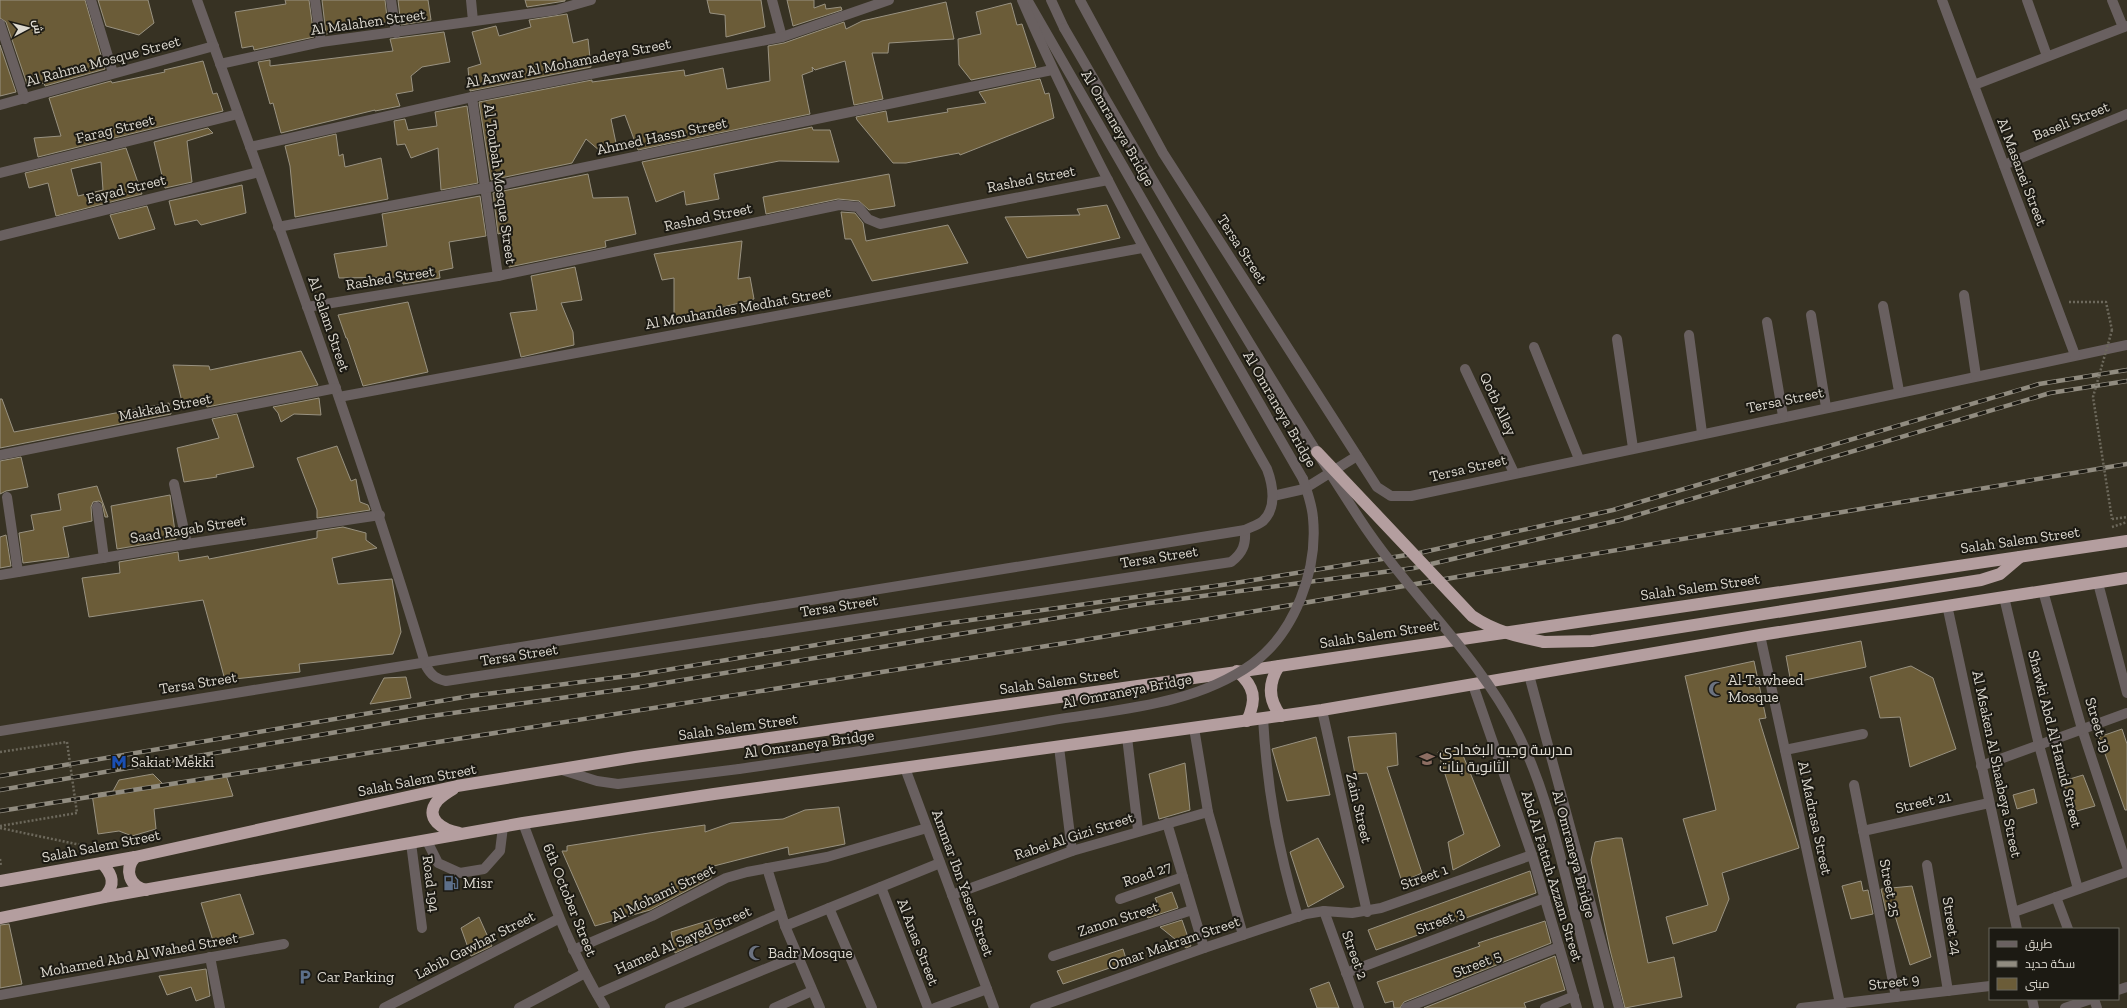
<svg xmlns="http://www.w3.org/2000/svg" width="2127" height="1008" viewBox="0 0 2127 1008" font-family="'Zilla Slab',Cairo,serif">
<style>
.building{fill:#6b5c38;stroke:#999281;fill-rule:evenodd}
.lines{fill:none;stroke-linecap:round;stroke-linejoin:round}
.path{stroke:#6d695c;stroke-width:2.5;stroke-dasharray:2 2;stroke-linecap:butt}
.minor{stroke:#696060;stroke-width:10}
.highway{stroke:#b49e9f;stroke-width:12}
.rail-casing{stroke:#918c80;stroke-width:4.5}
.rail{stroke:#1c1a13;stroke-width:3;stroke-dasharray:9;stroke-linecap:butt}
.path-bridge{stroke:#6d695c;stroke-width:2.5;stroke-dasharray:2 2;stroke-linecap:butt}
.minor-bridge{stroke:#696060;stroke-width:10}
.highway-bridge{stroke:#b49e9f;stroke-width:12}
.labels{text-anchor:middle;stroke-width:4;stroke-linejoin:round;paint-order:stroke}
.street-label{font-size:15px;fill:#dcd8cf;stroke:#1c1a13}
.poi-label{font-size:15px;fill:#dcd8cf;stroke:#1c1a13;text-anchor:start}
</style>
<rect width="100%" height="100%" fill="#373223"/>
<g class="building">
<path d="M0 0H85L105 69 45 86 44 83 28 87 6 22 0 18Z"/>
<path d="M98 0H148L154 23 139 35 106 26Z"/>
<path d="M285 0H309L314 37 254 50 253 46 242 48 235 12 286 4Z"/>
<path d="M322 0H385L388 26 386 22 326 34Z"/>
<path d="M398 0H428L431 20 401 25Z"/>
<path d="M525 0H565V1L527 7Z"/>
<path d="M707 0H761L765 27 726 37 725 15 710 13Z"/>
<path d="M787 0H814V8L825 4 826 9 841 7 842 10 793 26Z"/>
<path d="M946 2 954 39 889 43 888 53H872L883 99 854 105 845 61 815 70 812 67 813 71 802 75 810 114 638 150 625 115 611 119 617 148 600 151 586 139 572 163 491 180 479 102 592 80V82L684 70 685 76 723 68 727 89 770 81 768 46 784 43 844 22 846 29 862 21Z"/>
<path d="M1011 3 1017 25 1022 24 1036 67 971 80 959 65 958 39 981 34 976 12Z"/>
<path d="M567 14 573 43 588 39 591 67 470 91 468 68 481 64 472 32 496 26 499 36 531 27 529 20Z"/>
<path d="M444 32 450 62 422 67 411 76 413 91 396 94 400 106 375 111V110L281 133 273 103 270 104 258 62 270 60V66L393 51 390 39Z"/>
<path d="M0 45 16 92 0 96Z"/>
<path d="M203 61 213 94 217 93 223 111 38 157 34 138 61 136 49 98 111 81 112 83 165 72 164 70Z"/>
<path d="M1040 79 1045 94 1049 93 1054 118 960 155 959 153 906 163H893L857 120 856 117 886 111 888 122 948 112 947 109 986 103 979 92Z"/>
<path d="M467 106 478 183 441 190 438 148 411 158 405 144 397 145 394 121 405 119 408 130 437 126 435 112Z"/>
<path d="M812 127 813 130H830L839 162 779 161 714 174 719 199 686 205 684 191 656 202 642 162Z"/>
<path d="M208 128 213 133 187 141 192 182 165 188 154 142Z"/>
<path d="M336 134 339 156 343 154 345 167 381 158 388 199 295 217 290 166 285 146Z"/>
<path d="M126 148 142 194 56 216 48 183 29 188 25 173ZM101 162 103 190 78 196 71 169Z"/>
<path d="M588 174 593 198 628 197 636 234 605 241 606 247 509 267 501 233 498 234 493 193Z"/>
<path d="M889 174 895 206 869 210 859 201 838 199 766 214 763 197Z"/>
<path d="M242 185 246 213 201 225 197 220 175 225 169 201Z"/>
<path d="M480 196 486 236 449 242 453 268 439 271 440 278 403 284 402 277 339 278 334 254 387 246 382 214Z"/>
<path d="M1107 205 1120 238 1027 258 1005 217 1080 215 1077 209Z"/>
<path d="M147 206 155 229 119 239 110 215Z"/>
<path d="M841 212 855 213 863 223 866 241 948 225 968 263 872 281 851 239H845Z"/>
<path d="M742 241 738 279 750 277 754 299 674 320V278L662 280 654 254Z"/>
<path d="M575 267 582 300 561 303 573 332 574 345 521 357 510 313 537 310 531 276Z"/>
<path d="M408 302 428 372 363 386 347 338H346L338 315Z"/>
<path d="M301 351 318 385 207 407 204 400 183 406 173 365 209 366 210 370Z"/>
<path d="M319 398 321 415 294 414 281 422 278 413 273 407Z"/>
<path d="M0 399H2L14 432 169 403 171 414 0 448Z"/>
<path d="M237 414 254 467 216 475 217 477 184 482 177 448 219 438 212 419Z"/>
<path d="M337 446 351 481 356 479 360 502 368 505 370 510 317 518V510L297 458Z"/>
<path d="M21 457 28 487 6 491 0 494V461Z"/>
<path d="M97 486 108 517H105L102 503 99 501 93 502 91 507 92 521 63 527 69 557 23 563 19 533 34 530 31 515 61 510 58 494Z"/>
<path d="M170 495 176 539 117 549 111 506Z"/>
<path d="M343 527 366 533V540L377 548 332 558 338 584 392 579 401 632 393 654 299 664 300 672 225 680 203 600 89 617 82 578 120 573 119 562 178 552 179 561 208 556 209 559 317 538V531Z"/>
<path d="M6 535 11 566 0 568V537Z"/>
<path d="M1861 641 1866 667 1791 683 1786 656Z"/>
<path d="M1754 661 1766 718 1759 719 1799 848 1722 873 1729 899 1716 931 1673 944 1666 917 1708 905 1683 819 1716 810 1685 676Z"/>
<path d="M1911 666 1933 678 1956 749 1910 767 1900 717 1880 718 1870 677Z"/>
<path d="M406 677 411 698 370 704 384 678Z"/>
<path d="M2122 729 2127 744V810H2125L2099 737Z"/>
<path d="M1396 733 1398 765 1387 767 1422 873 1402 882 1367 773 1355 774 1348 737Z"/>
<path d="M1316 737 1330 795 1287 801 1272 749Z"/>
<path d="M1460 748 1500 846 1453 870 1448 842 1464 834 1438 752Z"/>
<path d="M1185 763 1190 810 1159 819 1149 774Z"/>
<path d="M153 774 164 785 226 775 233 796 154 809 156 829 132 836 119 831 98 834 92 794 113 791 119 780Z"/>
<path d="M2083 775 2095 806 2073 812 2063 781Z"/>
<path d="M2034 789 2037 803 2017 809 2013 795Z"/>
<path d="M839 807 845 844 789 855 788 847 710 867 711 878 650 910 595 926 562 851H567V846L649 833 705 825V832L731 823 783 819 805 810Z"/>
<path d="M1318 838 1344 887 1308 907 1290 852Z"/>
<path d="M1616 838H1622L1648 963 1674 957 1682 997 1625 1008 1610 950 1591 860 1595 842Z"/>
<path d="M1530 871 1536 893 1376 950 1368 930Z"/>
<path d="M1861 881 1863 891 1868 890 1873 914 1851 919 1842 886Z"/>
<path d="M1912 886 1931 957 1910 965 1893 909 1886 911 1881 889Z"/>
<path d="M1172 892 1178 908 1148 918 1146 916 1157 902 1155 898Z"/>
<path d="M240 894 254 934 214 944 201 903Z"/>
<path d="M479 917 492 946 471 956 461 928Z"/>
<path d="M717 918 723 931 675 953 671 932Z"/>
<path d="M1182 920 1191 946 1186 948 1160 927Z"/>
<path d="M1545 921 1551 943 1404 1002 1400 1008H1394L1393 1001 1385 1003 1377 982 1480 946 1478 943Z"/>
<path d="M9 924 22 984 0 988V925Z"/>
<path d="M1123 949 1127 962 1063 984 1057 971Z"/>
<path d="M1555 956 1565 990 1524 1003 1526 1008H1424Z"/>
<path d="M206 969 210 996 196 1001 191 987 167 995 159 976Z"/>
<path d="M1329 982 1339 1008H1317L1310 989Z"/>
</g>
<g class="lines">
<g class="path">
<path d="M2069 302H2106L2112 330"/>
<path d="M2112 519 2127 517"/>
<path d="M2112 527 2127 522"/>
<path d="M0 752 67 742"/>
<path d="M0 826 77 813"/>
<path d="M0 828 95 848"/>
<path d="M0 859 1 867"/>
</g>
<g class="minor">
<path d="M91 0 113 73"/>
<path d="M197 0C277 221 358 441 426 666 431 675 436 679 446 681L1231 562C1243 553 1246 544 1245 530"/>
<path d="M315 0 321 42"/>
<path d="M391 0 396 33"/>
<path d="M471 0 473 21"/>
<path d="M772 0 782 37"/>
<path d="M1051 0 1064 28"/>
<path d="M1080 0 1163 153 1377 487 1391 496H1411L2127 345"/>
<path d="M1942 0 2075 355"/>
<path d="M2027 0 2047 56"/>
<path d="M2112 0 2123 27"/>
<path d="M1029 3 1303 479"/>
<path d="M0 24 25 99"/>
<path d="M220 64 321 42 556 10 591 0"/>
<path d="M1974 85 2127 26"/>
<path d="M472 97 498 276"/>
<path d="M0 105 214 46"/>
<path d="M250 147 472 97 782 37 889 0"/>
<path d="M2004 165 2127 114"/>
<path d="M0 173 238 114"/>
<path d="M278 227 485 188 1052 70"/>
<path d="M0 236 259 172"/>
<path d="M1964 295 1976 376"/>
<path d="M1883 306 1899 391"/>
<path d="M307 307 498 276 839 205 858 207 868 219 880 224 1108 180"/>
<path d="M1811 315 1826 407"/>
<path d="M1767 322 1783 416"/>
<path d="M1689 335 1702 433"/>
<path d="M1617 339 1633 448"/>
<path d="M1534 347 1579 459"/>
<path d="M1465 369 1514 473"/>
<path d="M339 397 1142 248"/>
<path d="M0 455 336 388"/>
<path d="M174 484 187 544"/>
<path d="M1273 496 1304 489 1357 456"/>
<path d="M7 497 18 572"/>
<path d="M97 507 104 558"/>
<path d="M0 575 187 544 380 515"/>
<path d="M2098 583 2127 693"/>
<path d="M2043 591 2082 729 2127 866"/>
<path d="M2004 597 2039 745 2078 889"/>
<path d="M1947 605 2017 929"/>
<path d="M1760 635 1841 1008"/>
<path d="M1529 675 1619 1008"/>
<path d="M1473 685 1532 855 1577 1008"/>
<path d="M1322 710 1367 912"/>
<path d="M1263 718C1267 789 1278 849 1298 917"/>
<path d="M1194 728 1208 812 1243 935"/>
<path d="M0 731 1245 530C1251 527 1258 525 1263 521 1277 508 1273 485 1267 469 1180 315 1092 162 1022 0"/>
<path d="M1127 737 1138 830"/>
<path d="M1059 747 1072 851"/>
<path d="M1785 750 1863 734"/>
<path d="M1981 766 2127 713"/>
<path d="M905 768 994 1008"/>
<path d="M562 770 597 781 618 784 739 769"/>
<path d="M1854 785 1896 997"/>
<path d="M523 823C547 887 569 950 605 1008"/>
<path d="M1167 823 1204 948"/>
<path d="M1863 831 1989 803"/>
<path d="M427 841 438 863 460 873 484 869 500 851 503 827"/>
<path d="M411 843 422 928"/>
<path d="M1927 865 1948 991"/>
<path d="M767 868 785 926 820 1008"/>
<path d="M881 887 928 1008"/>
<path d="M952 895 1072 851 1208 812"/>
<path d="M2056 897 2068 929"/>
<path d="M1120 899 1183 877"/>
<path d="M829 908 872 1008"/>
<path d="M1324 911 1359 1008"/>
<path d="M2014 912 2127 872"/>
<path d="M785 926 940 863"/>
<path d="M573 950 652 916 726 878 747 872 827 857 927 828"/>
<path d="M1053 956 1192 910"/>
<path d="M210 957 220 1008"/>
<path d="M1346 973 1545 898"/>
<path d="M2118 990 2127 987"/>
<path d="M597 994 781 913"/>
<path d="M0 995 284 944"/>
<path d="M2032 999 2034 1008"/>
<path d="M2094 999 2097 1008"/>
<path d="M384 1008 558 919"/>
<path d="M519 1008 585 973"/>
<path d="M670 1008 797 956"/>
<path d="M774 1008 812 991"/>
<path d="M935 1008 987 989"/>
<path d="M1035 1008 1204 948 1306 914 1324 911 1352 913 1381 908 1532 855"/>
<path d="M1406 1008 1559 947"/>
<path d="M1545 1008 1574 996"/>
<path d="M1801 1008 1990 986"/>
<path d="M2065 1008 2091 999"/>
</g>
<g class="highway">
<path d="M1544 642 1592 641 1981 580 2000 574 2020 557"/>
<path d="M1279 666C1268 683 1268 700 1281 716"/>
<path d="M1237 671C1255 687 1257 699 1247 721"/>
<path d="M453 789C448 792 442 796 438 800 422 819 444 830 459 833"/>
<path d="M135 857C124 870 129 886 146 890"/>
<path d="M102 863C113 875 116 885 104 897"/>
<path d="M0 881 135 857 457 786 635 757 1279 666 2127 541"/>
<path d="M0 918 104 897 523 823 714 794 1322 710 1760 635 2127 578"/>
</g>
<g class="rail-casing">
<g id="rail">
<path d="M0 776 470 696 636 675 942 624 1229 584 1419 553 1613 510 2039 384 2127 370"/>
<path d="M0 790 424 717 640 687 1135 605 1414 568 1620 520 2050 393 2127 381"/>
<path d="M0 811 1072 642 2127 464"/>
</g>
</g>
<use href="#rail" class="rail"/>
<g class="path-bridge">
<path d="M2112 330 2093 397 2112 519"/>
<path d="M67 742 77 813"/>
</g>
<g class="minor-bridge">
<path d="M1064 28C1160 192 1255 358 1359 518 1407 592 1476 652 1517 732 1541 779 1554 831 1567 882 1578 924 1588 966 1599 1008"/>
<path d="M739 769C842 754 945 739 1048 721 1117 709 1193 706 1252 664 1295 633 1318 570 1313 518 1312 504 1307 491 1303 479"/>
</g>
<path class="highway-bridge" d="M1317 452 1472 616C1494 631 1518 637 1544 642"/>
</g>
<defs>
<g id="mosque-bare" transform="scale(1.2)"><path d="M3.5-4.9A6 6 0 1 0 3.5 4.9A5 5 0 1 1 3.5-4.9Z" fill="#6b7280" stroke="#1c1a13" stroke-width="2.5" paint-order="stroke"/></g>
<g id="school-bare" transform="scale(1.2)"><path d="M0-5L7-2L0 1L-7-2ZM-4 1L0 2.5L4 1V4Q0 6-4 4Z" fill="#8d6e63" stroke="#1c1a13" stroke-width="2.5" paint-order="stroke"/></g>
<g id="metro-bare" transform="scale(1.2)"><path d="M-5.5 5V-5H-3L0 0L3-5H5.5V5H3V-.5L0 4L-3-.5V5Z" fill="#1a4fb4" stroke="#1c1a13" stroke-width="2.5" paint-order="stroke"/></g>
<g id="fuel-bare" transform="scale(1.2)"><path d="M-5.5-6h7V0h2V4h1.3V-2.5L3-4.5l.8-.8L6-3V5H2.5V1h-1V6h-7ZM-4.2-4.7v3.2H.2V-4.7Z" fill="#5c6f8a" stroke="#1c1a13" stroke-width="2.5" paint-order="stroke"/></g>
<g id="parking-bare" transform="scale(1.2)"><path d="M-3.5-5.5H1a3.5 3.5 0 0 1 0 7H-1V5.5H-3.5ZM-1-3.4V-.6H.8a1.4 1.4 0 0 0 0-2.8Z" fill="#5c6f8a" stroke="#1c1a13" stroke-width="2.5" paint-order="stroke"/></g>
</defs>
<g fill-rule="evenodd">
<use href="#mosque-bare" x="1716" y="689"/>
<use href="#school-bare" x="1427" y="759"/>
<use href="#metro-bare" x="119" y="762"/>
<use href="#fuel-bare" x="451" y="883"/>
<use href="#mosque-bare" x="756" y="953"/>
<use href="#parking-bare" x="305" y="977"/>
</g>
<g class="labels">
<g class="street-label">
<text transform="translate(368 22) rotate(-8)" y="5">Al Malahen Street</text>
<text transform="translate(103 61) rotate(-15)" y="5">Al Rahma Mosque Street</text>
<text transform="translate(568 63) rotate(-11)" y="5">Al Anwar Al Mohamadeya Street</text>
<text transform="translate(2071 121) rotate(-22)" y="5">Baseli Street</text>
<text transform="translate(1118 128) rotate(60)" y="5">Al Omraneya Bridge</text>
<text transform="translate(115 129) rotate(-14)" y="5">Farag Street</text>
<text transform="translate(662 136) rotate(-12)" y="5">Ahmed Hassn Street</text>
<text transform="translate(2022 172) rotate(69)" y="5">Al Masanei Street</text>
<text transform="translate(1031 179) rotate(-11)" y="5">Rashed Street</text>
<text transform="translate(500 184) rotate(82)" y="5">Al Toubah Mosque Street</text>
<text transform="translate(126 189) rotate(-14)" y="5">Fayad Street</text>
<text transform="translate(708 217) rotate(-12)" y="5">Rashed Street</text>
<text transform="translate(1242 249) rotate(57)" y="5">Tersa Street</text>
<text transform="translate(390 278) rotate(-9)" y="5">Rashed Street</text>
<text transform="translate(738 308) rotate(-10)" y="5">Al Mouhandes Medhat Street</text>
<text transform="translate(329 324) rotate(71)" y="5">Al Salam Street</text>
<text transform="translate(1785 400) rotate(-12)" y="5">Tersa Street</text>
<text transform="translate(1498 404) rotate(65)" y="5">Qotb Alley</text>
<text transform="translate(165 407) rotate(-11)" y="5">Makkah Street</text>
<text transform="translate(1280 409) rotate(60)" y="5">Al Omraneya Bridge</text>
<text transform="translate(1468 468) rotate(-13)" y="5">Tersa Street</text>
<text transform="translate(188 529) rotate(-9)" y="5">Saad Ragab Street</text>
<text transform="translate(2020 540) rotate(-8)" y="5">Salah Salem Street</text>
<text transform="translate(1159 557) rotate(-9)" y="5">Tersa Street</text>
<text transform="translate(1700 587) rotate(-8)" y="5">Salah Salem Street</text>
<text transform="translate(839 606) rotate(-9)" y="5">Tersa Street</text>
<text transform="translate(1379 634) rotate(-9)" y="5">Salah Salem Street</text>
<text transform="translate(519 655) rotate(-9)" y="5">Tersa Street</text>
<text transform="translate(1059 681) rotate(-8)" y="5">Salah Salem Street</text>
<text transform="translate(198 683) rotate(-9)" y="5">Tersa Street</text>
<text transform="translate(1127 691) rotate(-11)" y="5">Al Omraneya Bridge</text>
<text transform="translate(2098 725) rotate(73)" y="5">Street 19</text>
<text transform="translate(738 727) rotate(-8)" y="5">Salah Salem Street</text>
<text transform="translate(2055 739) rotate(76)" y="5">Shawki Abd Al Hamid Street</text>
<text transform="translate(809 744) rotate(-8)" y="5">Al Omraneya Bridge</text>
<text transform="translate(1997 764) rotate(78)" y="5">Al Msaken Al Shaabeya Street</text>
<text transform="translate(417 780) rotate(-11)" y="5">Salah Salem Street</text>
<text transform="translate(1923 802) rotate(-13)" y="5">Street 21</text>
<text transform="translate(1359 808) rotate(77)" y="5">Zain Street</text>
<text transform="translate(1815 818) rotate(78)" y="5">Al Madrasa Street</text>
<text transform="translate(1074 836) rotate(-18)" y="5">Rabei Al Gizi Street</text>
<text transform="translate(101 846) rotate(-11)" y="5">Salah Salem Street</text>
<text transform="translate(1574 854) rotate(75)" y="5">Al Omraneya Bridge</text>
<text transform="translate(1147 874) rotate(-19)" y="5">Road 27</text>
<text transform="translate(1552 876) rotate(73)" y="5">Abd Al Fattah Azzam Street</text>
<text transform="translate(1424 877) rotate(-20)" y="5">Street 1</text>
<text transform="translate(963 883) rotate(70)" y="5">Ammar Ibn Yaser Street</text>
<text transform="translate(431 884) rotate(83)" y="5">Road 194</text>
<text transform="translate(1890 888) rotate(79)" y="5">Street 25</text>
<text transform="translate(663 893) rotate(-26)" y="5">Al Mohami Street</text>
<text transform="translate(570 900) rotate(68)" y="5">6th October Street</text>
<text transform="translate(1118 919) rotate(-18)" y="5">Zanon Street</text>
<text transform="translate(1440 921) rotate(-21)" y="5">Street 3</text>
<text transform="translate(1952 926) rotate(81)" y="5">Street 24</text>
<text transform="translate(683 940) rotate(-24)" y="5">Hamed Al Sayed Street</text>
<text transform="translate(918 942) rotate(69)" y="5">Al Anas Street</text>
<text transform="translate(1174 943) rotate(-19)" y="5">Omar Makram Street</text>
<text transform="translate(475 945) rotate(-27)" y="5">Labib Gawhar Street</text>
<text transform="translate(139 955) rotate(-10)" y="5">Mohamed Abd Al Wahed Street</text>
<text transform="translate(1355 955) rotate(70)" y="5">Street 2</text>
<text transform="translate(1477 964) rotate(-22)" y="5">Street 5</text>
<text transform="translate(1894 982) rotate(-7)" y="5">Street 9</text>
</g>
<g class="poi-label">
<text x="1728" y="685">Al-Tawheed<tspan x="1728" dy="17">Mosque</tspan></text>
<text x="1439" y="755">مدرسة وجيه البغدادى<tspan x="1439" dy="17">الثانوية بنات</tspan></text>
<text x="131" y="767">Sakiat Mekki</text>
<text x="463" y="888">Misr</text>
<text x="768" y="958">Badr Mosque</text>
<text x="317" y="982">Car Parking</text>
</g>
</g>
<rect x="1989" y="928" width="130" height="72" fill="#1c1a13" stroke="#69665e"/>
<rect x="1997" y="941" width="20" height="6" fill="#696060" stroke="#69665e"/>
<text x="2025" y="948" font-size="12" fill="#dcd8cf">طريق</text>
<rect x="1997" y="961" width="20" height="6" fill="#918c80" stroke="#69665e"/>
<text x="2025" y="968" font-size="12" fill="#dcd8cf">سكة حديد</text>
<rect x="1997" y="978" width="20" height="12" fill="#6b5c38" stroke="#69665e"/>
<text x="2025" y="988" font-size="12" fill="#dcd8cf">مبنى</text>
<g transform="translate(28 28) rotate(83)" stroke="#1c1a13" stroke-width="3" paint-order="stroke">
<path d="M0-3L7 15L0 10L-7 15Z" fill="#dcd8cf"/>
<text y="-6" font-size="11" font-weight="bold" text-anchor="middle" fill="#dcd8cf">ش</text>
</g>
</svg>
